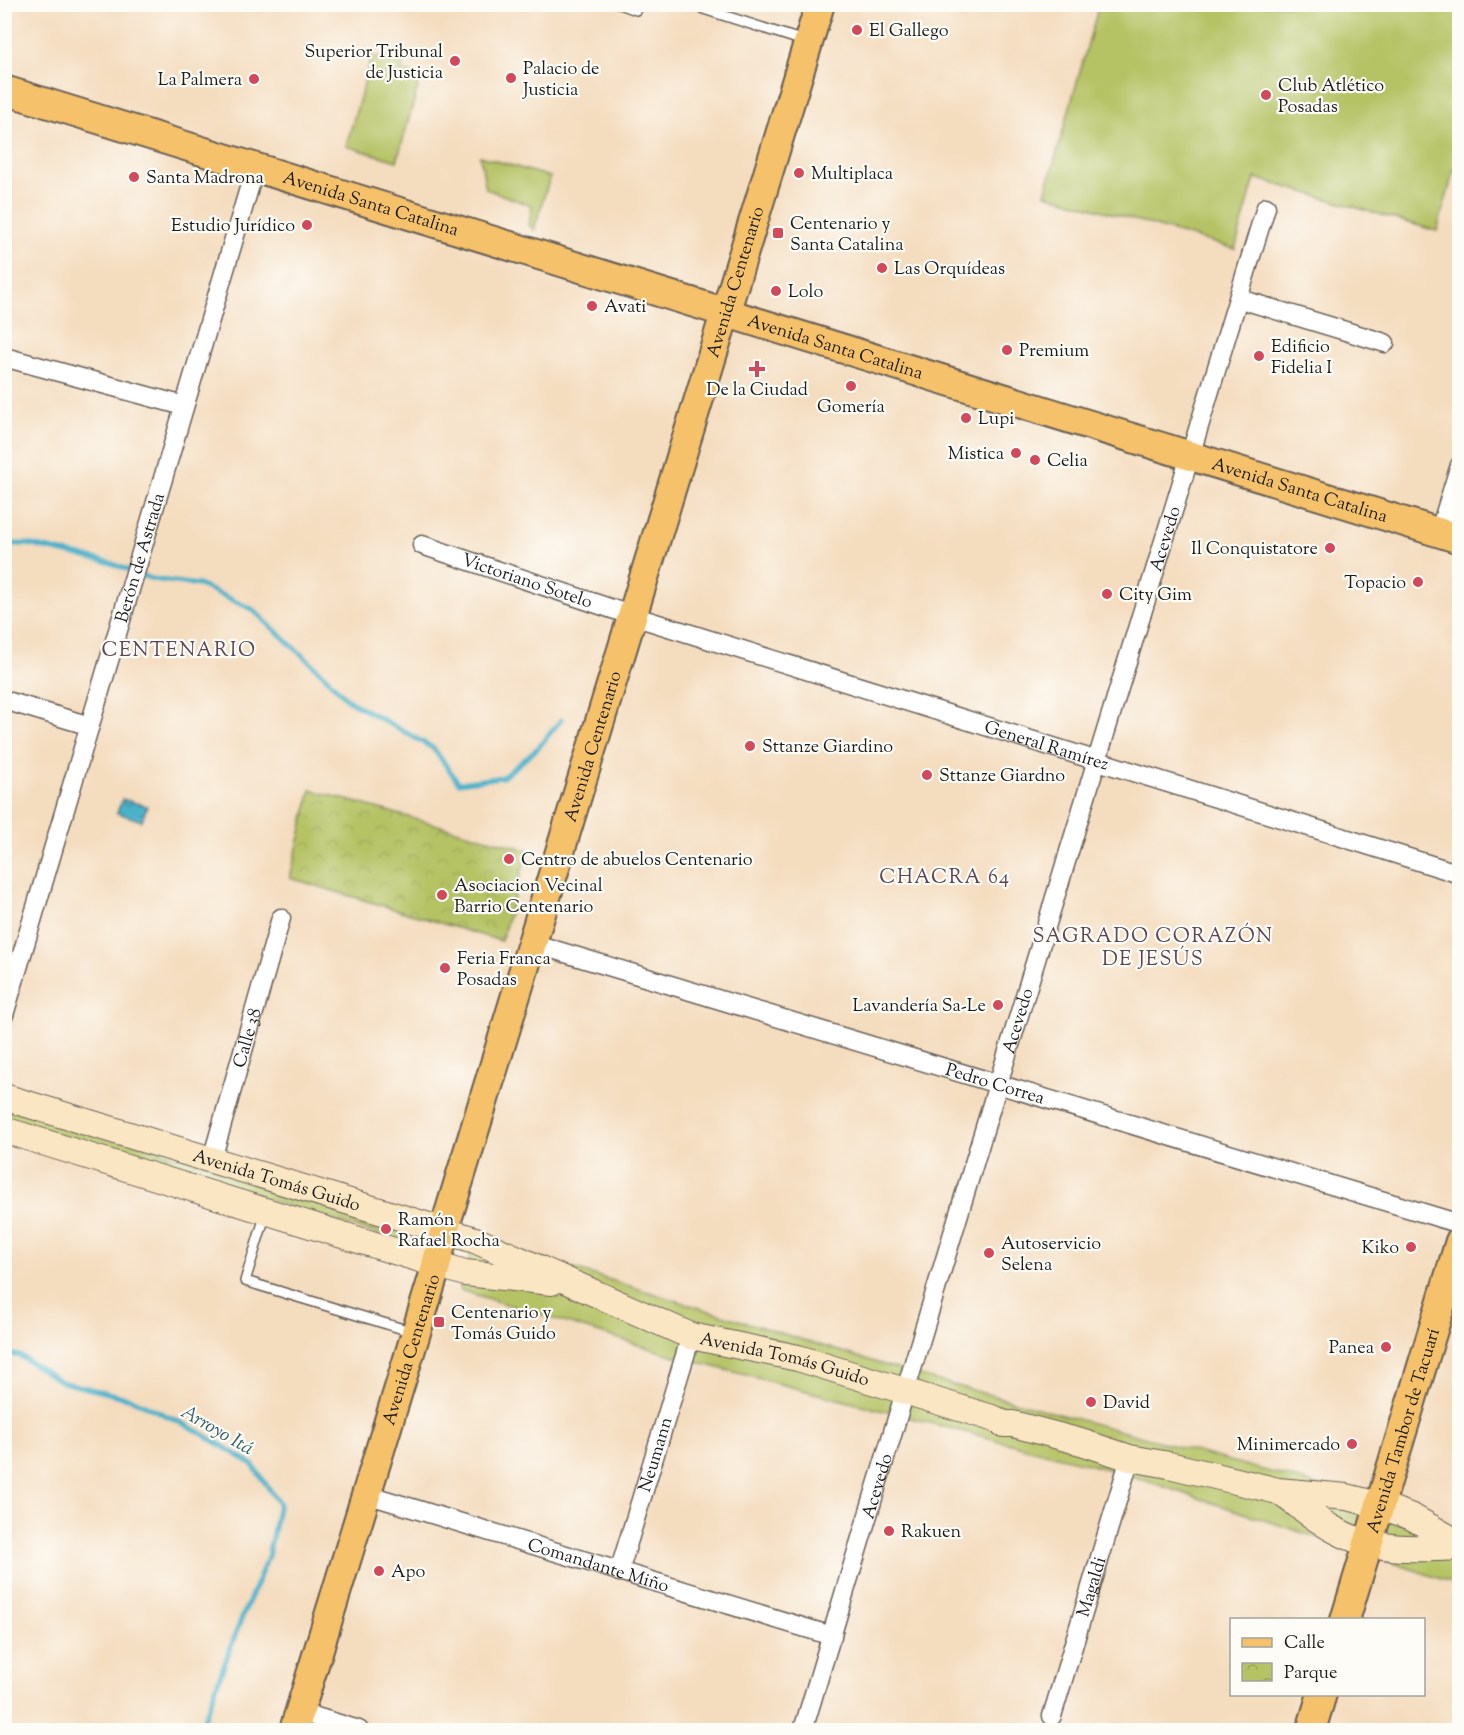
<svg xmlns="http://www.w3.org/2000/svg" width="1464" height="1735" viewBox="0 0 1464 1735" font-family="'Sorts Mill Goudy',serif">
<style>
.green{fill:#b5c365;stroke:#687040;stroke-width:1.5}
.park{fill:url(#park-crowns);stroke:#687040;stroke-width:1.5}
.water{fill:url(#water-ripples);stroke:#336672;stroke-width:1.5}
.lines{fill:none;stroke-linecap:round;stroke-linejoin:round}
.stream{stroke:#4ab1c9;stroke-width:5}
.service-casing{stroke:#685f55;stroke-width:12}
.minor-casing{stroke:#685f55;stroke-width:21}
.secondary-casing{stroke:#685f55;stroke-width:28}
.primary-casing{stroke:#685f55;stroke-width:32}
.service{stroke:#fff;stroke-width:9}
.minor{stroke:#fff;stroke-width:18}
.secondary{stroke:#fbe6c4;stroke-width:26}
.primary{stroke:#f5c16b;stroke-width:28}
.poi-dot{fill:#d1495b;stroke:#fdfcf7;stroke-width:2}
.labels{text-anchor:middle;stroke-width:4.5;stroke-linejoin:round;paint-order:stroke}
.poi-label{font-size:18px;fill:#1c1c1c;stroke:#fdfcf7;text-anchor:start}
.street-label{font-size:18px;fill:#1c1c1c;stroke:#fdfcf7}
.neighbourhood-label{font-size:20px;letter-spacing:1.5px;fill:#5e4655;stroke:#fdfcf7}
.water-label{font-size:20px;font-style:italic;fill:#315f6a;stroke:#fdfcf7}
</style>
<defs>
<pattern id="park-crowns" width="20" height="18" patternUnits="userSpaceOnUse" patternTransform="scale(1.5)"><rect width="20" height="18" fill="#b5c365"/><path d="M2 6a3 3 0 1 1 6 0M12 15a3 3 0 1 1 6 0" fill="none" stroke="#9ba757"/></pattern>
<pattern id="water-ripples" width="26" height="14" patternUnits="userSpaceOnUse" patternTransform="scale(1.5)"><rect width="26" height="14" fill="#4ab1c9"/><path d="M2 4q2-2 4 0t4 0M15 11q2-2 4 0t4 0" fill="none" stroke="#3d8fa2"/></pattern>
</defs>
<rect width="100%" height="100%" fill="#fdfcf7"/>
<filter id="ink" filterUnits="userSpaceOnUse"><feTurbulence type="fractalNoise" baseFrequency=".0167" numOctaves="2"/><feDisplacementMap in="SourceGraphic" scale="12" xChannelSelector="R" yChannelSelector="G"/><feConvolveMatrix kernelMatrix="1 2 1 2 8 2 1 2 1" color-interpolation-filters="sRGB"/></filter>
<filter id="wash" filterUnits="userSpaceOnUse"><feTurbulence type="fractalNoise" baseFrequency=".008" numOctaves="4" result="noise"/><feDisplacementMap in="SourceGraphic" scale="24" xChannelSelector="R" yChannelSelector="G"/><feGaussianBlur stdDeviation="1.35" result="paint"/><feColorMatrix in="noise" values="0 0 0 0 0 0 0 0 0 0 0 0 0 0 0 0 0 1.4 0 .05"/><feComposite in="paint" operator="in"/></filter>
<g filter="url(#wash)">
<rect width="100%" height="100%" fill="#f4dcbe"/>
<g class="green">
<path d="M1099 5H1459V152L1437 231 1255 178 1235 249 1045 194Z"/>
<path d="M372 56 403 64 402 71 421 76 397 161 346 146Z"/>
<path d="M480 156 550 177 534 230 529 225 532 206 486 189Z"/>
<path d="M4 1102 404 1226 399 1241 5 1118Z"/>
<path d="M475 1238 910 1373 1379 1502 1459 1531V1585L1126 1474 684 1359 460 1290Z"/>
</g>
<path class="park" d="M311 790 528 850 501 941 290 878Z"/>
<path class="water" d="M122 799 147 806 142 821 117 813Z"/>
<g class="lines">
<g class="stream">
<path d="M4 544H27L108 562 152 579 199 585 252 609 324 675 349 701 433 748 459 783 503 777 538 748 561 720"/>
<path d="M4 1353 20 1356 62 1382 132 1399 196 1430 252 1464 279 1503 268 1557 240 1622 200 1730"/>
</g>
</g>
</g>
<g filter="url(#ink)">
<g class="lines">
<g class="service-casing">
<g id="service">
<path d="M620 4 636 10 638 4"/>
<path d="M688 4 807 42"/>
<path d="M266 1213 245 1281 413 1332"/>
</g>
</g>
<g class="minor-casing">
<g id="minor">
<path d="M1240 299 1385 343"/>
<path d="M4 357 184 406"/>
<path d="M1439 533 1460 465"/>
<path id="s1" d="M422 545 633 616 1460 874"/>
<path d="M4 700 90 726"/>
<path id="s2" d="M532 943 1460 1224"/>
<path id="s3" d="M4 1015 255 168"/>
<path id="s4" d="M212 1159 281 918"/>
<path id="s5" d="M366 1494 832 1636"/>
<path id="s6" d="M619 1572 691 1336"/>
<path d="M300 1712 359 1730"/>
<path id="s7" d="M1052 1716 1130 1458"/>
<path id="s8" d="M803 1730 998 1084 1266 207"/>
</g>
</g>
<g class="secondary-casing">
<g id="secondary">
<path id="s9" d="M4 1097 475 1240 691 1336 798 1358 995 1419 1004 1424H1013L1081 1442 1130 1458 1169 1465 1278 1491 1347 1497 1379 1505 1412 1517 1460 1544"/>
<path d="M4 1130 465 1273 552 1282"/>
<path d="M1281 1493C1299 1505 1316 1520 1335 1530 1374 1552 1417 1549 1460 1547"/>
</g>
</g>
<g class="primary-casing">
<g id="primary">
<path id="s10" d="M4 90 1460 539"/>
<path id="s11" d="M1345 1620 1460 1241"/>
<path id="s12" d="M294 1730 434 1274 447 1220 820 4"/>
<path d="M1311 1730 1322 1694"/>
</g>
</g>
<use href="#service" class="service"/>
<use href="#minor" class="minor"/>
<use href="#secondary" class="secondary"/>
<use href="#primary" class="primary"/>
</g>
</g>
<g class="poi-dot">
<circle cx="857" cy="30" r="6"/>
<circle cx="455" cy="61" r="6"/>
<circle cx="511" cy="78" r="6"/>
<circle cx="254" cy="79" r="6"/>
<circle cx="1266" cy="95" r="6"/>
<circle cx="799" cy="173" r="6"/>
<circle cx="134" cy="177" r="6"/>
<circle cx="307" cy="225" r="6"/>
<rect x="772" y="227" width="12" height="12" rx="3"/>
<circle cx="882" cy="268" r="6"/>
<circle cx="776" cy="291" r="6"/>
<circle cx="592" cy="306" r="6"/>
<circle cx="1007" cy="350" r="6"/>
<circle cx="1259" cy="356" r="6"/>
<path d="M754 360h6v6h6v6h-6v6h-6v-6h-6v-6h6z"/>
<circle cx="851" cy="386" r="6"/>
<circle cx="966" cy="418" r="6"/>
<circle cx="1016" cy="453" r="6"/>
<circle cx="1035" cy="460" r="6"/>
<circle cx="1330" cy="548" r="6"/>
<circle cx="1418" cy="582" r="6"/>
<circle cx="1107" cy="594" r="6"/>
<circle cx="750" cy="746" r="6"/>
<circle cx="927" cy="775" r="6"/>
<circle cx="509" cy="859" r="6"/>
<circle cx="442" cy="895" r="6"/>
<circle cx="445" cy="968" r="6"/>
<circle cx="998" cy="1005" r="6"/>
<circle cx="386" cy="1229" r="6"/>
<circle cx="1411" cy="1247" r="6"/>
<circle cx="989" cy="1253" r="6"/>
<rect x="433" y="1316" width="12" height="12" rx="3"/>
<circle cx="1386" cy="1347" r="6"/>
<circle cx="1091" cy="1402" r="6"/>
<circle cx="1352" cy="1444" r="6"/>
<circle cx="889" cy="1531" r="6"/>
<circle cx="379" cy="1571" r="6"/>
</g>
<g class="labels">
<g class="poi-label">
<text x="869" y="36">El Gallego</text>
<text x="443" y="57" text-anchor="end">Superior Tribunal<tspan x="443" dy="21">de Justicia</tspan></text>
<text x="523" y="74">Palacio de<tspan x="523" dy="21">Justicia</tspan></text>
<text x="242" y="85" text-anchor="end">La Palmera</text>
<text x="1278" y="91">Club Atlético<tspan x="1278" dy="21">Posadas</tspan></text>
<text x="811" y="179">Multiplaca</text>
<text x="146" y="183">Santa Madrona</text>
<text x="790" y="229">Centenario y<tspan x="790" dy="21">Santa Catalina</tspan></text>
<text x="295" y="231" text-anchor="end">Estudio Jurídico</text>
<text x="894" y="274">Las Orquídeas</text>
<text x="788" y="297">Lolo</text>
<text x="604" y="312">Avati</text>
<text x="1271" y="352">Edificio<tspan x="1271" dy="21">Fidelia I</tspan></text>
<text x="1019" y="356">Premium</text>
<text x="757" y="395" text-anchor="middle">De la Ciudad</text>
<text x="851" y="412" text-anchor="middle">Gomería</text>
<text x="978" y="424">Lupi</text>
<text x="1004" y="459" text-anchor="end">Mistica</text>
<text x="1047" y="466">Celia</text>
<text x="1318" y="554" text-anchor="end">Il Conquistatore</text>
<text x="1406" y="588" text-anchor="end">Topacio</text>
<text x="1119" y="600">City Gim</text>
<text x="762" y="752">Sttanze Giardino</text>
<text x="939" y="781">Sttanze Giardno</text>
<text x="521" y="865">Centro de abuelos Centenario</text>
<text x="454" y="891">Asociacion Vecinal<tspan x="454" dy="21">Barrio Centenario</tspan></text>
<text x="457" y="964">Feria Franca<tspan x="457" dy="21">Posadas</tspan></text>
<text x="986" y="1011" text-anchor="end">Lavandería Sa-Le</text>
<text x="398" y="1225">Ramón<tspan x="398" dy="21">Rafael Rocha</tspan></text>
<text x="1001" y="1249">Autoservicio<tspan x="1001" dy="21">Selena</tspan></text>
<text x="1399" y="1253" text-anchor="end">Kiko</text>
<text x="451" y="1318">Centenario y<tspan x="451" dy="21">Tomás Guido</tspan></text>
<text x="1374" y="1353" text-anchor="end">Panea</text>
<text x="1103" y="1408">David</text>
<text x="1340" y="1450" text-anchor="end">Minimercado</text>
<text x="901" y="1537">Rakuen</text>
<text x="391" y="1577">Apo</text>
</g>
<g class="street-label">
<text dy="6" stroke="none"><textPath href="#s10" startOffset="384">Avenida Santa Catalina</textPath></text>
<text dy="6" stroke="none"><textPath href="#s12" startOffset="1514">Avenida Centenario</textPath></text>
<text dy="6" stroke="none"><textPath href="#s10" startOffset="870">Avenida Santa Catalina</textPath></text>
<text dy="6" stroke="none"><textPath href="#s10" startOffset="1356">Avenida Santa Catalina</textPath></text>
<text dy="6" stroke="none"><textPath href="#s8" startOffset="1245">Acevedo</textPath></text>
<text dy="6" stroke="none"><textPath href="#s3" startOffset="477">Berón de Astrada</textPath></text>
<text dy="6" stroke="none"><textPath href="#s1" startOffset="111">Victoriano Sotelo</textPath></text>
<text dy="6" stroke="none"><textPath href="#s1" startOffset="656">General Ramírez</textPath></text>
<text dy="6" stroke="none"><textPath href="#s12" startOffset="1028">Avenida Centenario</textPath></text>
<text dy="6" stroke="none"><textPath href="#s8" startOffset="741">Acevedo</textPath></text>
<text dy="6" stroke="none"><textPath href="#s4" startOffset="126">Calle 38</textPath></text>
<text dy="6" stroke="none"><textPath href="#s2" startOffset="484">Pedro Correa</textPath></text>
<text dy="6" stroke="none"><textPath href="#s9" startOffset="285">Avenida Tomás Guido</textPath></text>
<text dy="6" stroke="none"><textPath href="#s12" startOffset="398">Avenida Centenario</textPath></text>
<text dy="6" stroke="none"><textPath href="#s9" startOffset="825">Avenida Tomás Guido</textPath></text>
<text dy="6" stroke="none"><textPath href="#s11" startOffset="198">Avenida Tambor de Tacuarí</textPath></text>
<text dy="6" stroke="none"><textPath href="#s6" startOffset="123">Neumann</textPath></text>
<text dy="6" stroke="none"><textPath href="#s8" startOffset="255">Acevedo</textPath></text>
<text dy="6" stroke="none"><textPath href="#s5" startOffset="243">Comandante Miño</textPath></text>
<text dy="6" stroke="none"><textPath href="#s7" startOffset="135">Magaldi</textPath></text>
</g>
<g class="neighbourhood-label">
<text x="179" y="656">CENTENARIO</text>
<text x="945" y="883">CHACRA 64</text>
<text x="1153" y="942">SAGRADO CORAZÓN<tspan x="1153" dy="23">DE JESÚS</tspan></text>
</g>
<g class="water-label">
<text transform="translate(218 1429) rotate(30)" y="7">Arroyo Itá</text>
</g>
</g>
<rect width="1464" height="1735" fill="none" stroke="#fdfcf7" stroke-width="24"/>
<rect x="1230" y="1618" width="195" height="78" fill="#fdfcf7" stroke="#a3a29f" stroke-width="1.5"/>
<rect x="1242" y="1638" width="30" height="9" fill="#f5c16b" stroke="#a3a29f" stroke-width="1.5"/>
<text x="1284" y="1648" font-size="18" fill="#1c1c1c">Calle</text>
<rect x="1242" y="1663" width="30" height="18" fill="url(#park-crowns)" stroke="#a3a29f" stroke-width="1.5"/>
<text x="1284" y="1678" font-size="18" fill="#1c1c1c">Parque</text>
</svg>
